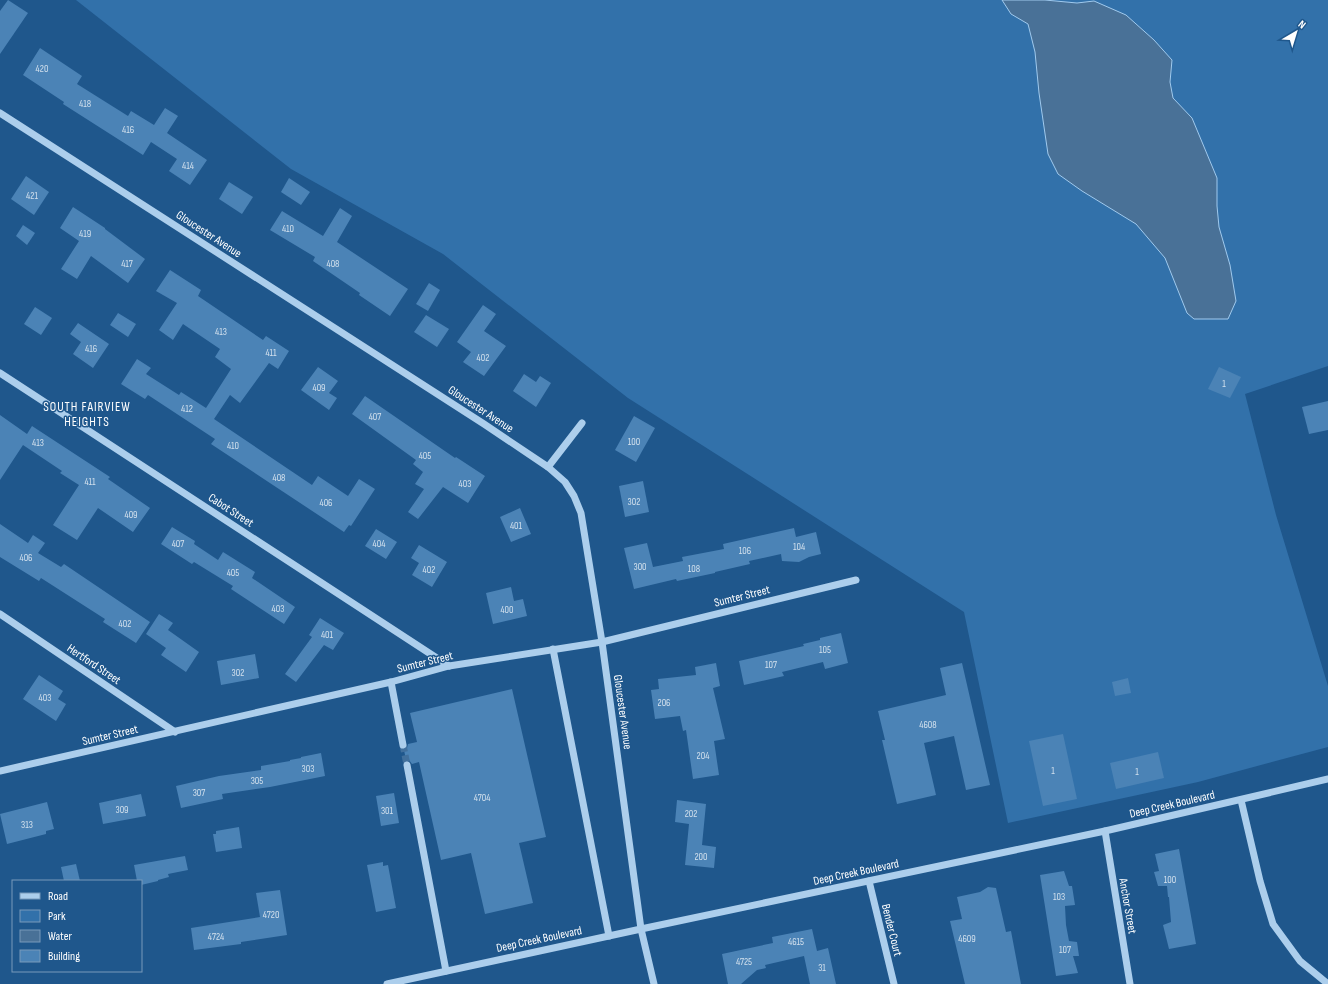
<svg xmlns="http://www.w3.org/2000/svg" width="1328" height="984" viewBox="0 0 1328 984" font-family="'Sofia Sans Condensed',sans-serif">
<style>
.green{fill:#3271aa}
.water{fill:#497197;stroke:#a0caee}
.building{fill:#4b83b6}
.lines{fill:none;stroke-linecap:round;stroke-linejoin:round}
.minor-tunnel{stroke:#41709d;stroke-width:7;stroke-dasharray:7 3.5;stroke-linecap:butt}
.minor{stroke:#acceec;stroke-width:7}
.labels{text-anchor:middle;stroke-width:3;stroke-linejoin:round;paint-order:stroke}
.number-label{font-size:10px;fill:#d2e0ed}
.street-label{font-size:12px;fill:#fff;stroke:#1f578c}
.neighbourhood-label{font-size:13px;letter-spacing:1px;fill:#fff;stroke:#1f578c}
</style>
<rect width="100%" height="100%" fill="#1f578c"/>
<path class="green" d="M76 0H1328V366L1245 394 1276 515 1328 686V747L1198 782 1008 823 964 612 628 398 443 254 291 169Z"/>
<path class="water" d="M1002 0H1045L1077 3 1094 1 1126 15 1154 40 1172 60 1170 82 1173 98 1192 118 1217 178V206L1219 227 1230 265 1236 301 1228 319H1194L1187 313 1165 258 1136 224 1082 191 1058 174 1048 154 1039 93 1035 52 1028 24 1011 14Z"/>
<g class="building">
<path d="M8 0 28 13 0 54V11Z"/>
<path d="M40 48 82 76 77 84 128 116 131 111 154 125 165 108 178 116 167 133 207 160 190 185 169 171 177 159 151 142 143 155 63 104 64 102 23 75Z"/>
<path d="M26 176 49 192 34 215 11 199Z"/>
<path d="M289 178 310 192 301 205 281 192Z"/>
<path d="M229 182 253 197 242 214 219 199Z"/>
<path d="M73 207 105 228V229L145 259 128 283 91 256 77 279 61 269 79 241 60 228Z"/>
<path d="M340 208 352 216 337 242 408 289 390 316 359 295 360 293 313 261 315 257 270 230 282 211 323 236Z"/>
<path d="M23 225 35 233 27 245 16 236Z"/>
<path d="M170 270 201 290 198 296 263 340 266 336 289 351 278 369 269 363 240 403 230 395 214 419 312 485 318 476 348 496 359 479 375 489 351 526 349 525 344 532 211 444 215 439 148 395 145 399 121 384 137 359 151 368 146 374 179 395 181 392 206 408 231 369 215 357 220 349 183 324 173 340 159 330 177 303 156 291Z"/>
<path d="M429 283 440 290 428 311 416 304Z"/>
<path d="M483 305 496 314 484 331 506 346 484 376 463 362 471 352 457 342Z"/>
<path d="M35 307 52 318 41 335 24 324Z"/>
<path d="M118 313 136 324 128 337 110 325Z"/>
<path d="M426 315 449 329 437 347 414 332Z"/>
<path d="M78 323 109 344 93 368 73 354 81 342 70 334Z"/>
<path d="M318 367 338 381 329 393 337 398 329 410 301 390Z"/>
<path d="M1219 367 1241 377 1230 398 1208 389Z"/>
<path d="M524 374 536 382 540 376 551 383 536 407 513 391Z"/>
<path d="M365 396 455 458 456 457 485 476 468 503 443 487 418 519 408 512 424 489 415 484 423 472 413 464 416 460 352 414Z"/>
<path d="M1328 401V430L1309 434 1302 407Z"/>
<path d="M0 415 27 434 32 426 110 477 108 479 150 508 133 532 98 508 77 540 53 525 79 485 60 473 62 471 23 445 0 480Z"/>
<path d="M634 416 655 428 636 462 615 450Z"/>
<path d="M643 481 649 512 625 517 619 486Z"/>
<path d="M520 508 531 534 511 542 500 517Z"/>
<path d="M0 524 28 543 33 535 45 543 38 553 61 567 64 564 150 622 136 643 103 622 105 619 41 578 39 581 0 557Z"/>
<path d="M172 527 195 541 194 544 218 560 223 552 255 572 252 578 295 607 284 624 231 589 233 586 194 562 192 564 161 544Z"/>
<path d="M794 528 796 537 816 532 821 554 809 557 799 562 782 561 781 554 749 561 750 564 715 572V573L677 581 676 579 634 589 624 548 647 543 653 567 683 561 682 557 724 549 723 544Z"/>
<path d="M376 529 397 542 386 559 365 546Z"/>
<path d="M419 545 447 562 432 587 412 575 419 563 411 558Z"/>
<path d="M511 587 514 601 523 599 527 616 493 624 486 593Z"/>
<path d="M159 614 173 623 168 630 199 652 186 672 161 655 166 648 146 634Z"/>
<path d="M320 618 344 633 333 650 324 645 296 682 285 674 312 637 309 635Z"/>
<path d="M841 633 848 663 825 669 823 662 782 672 784 676 744 685 739 661 804 646 803 644 820 640V638Z"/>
<path d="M255 654 259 678 221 685 217 661Z"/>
<path d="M716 663 720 686 713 688 725 739 714 741 719 775 693 779 686 730 683 731 680 716 655 719 651 690 659 689 658 679 696 675 695 667Z"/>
<path d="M962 663 990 785 966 790 954 736 924 743 936 795 897 804 882 740H885L878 711 946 695 940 668Z"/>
<path d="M39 675 63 691 58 699 66 704 56 721 23 699Z"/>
<path d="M1128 678 1131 693 1115 696 1112 682Z"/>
<path d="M512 689 546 837 519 843 533 903 485 914 471 853 441 860 419 762 412 764 409 760H406L404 750 407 748 408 744 417 742 410 713Z"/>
<path d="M1063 734 1077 799 1043 806 1029 741Z"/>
<path d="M1158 752 1164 778 1116 789 1110 763Z"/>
<path d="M321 753 325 776 270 787 222 794 223 799 181 808 176 786 219 776 261 770V766L290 761V760L301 758V757Z"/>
<path d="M394 793 399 823 381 826 376 796Z"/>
<path d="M141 794 146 816 103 824 99 803Z"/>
<path d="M677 800 706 804 702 845 716 847 714 868 685 865 689 824 675 822Z"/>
<path d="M47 802 54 829 46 831V834L7 844 0 814Z"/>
<path d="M239 827 242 848 216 852 213 834H216V831Z"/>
<path d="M1179 849 1196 944 1169 949 1163 925 1171 922 1169 897H1168L1167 886H1158L1154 872 1159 871 1155 854Z"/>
<path d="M185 856 188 870 168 874 169 877 158 880V881L141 885V881H137L134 865Z"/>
<path d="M383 862V866L388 865 396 908 376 912 367 865Z"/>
<path d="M76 864 80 881H64L61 867Z"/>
<path d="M1064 871 1069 886H1072L1075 905 1065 906 1066 925 1069 941 1077 942 1079 956H1073L1078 973 1056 976 1040 875Z"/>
<path d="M988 887 996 888 1006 932 1011 931 1021 984H965L950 921 962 919 957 897 980 892Z"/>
<path d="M280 890 287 935 241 942V944L194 950 191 928 260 917 256 893Z"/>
<path d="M812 929 817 951 828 948 836 984H810L804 956 765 965 766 968 757 970 741 984H728L722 954 773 943 772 937Z"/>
</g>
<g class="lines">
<path class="minor-tunnel" d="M403 745 407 765"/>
<g class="minor">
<path d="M0 113 484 424 548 467 565 482 574 496 581 513 602 642 641 929 654 984"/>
<path d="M0 373 449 666"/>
<path d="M548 467 582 423"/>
<path d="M0 614 175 732"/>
<path d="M553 649 609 936"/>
<path d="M391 682 403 745"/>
<path d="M407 765 446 971"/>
<path d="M0 771 391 682 449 666 602 642 856 580"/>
<path d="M1241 800 1260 881 1273 924 1300 961 1328 984"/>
<path d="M1105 831 1130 984"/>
<path d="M869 881 894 984"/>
<path d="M387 984 641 929 1105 831 1328 779"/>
</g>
</g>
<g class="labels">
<g class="number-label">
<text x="42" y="72">420</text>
<text x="85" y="107">418</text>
<text x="128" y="133">416</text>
<text x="188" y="169">414</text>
<text x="32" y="199">421</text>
<text x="288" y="232">410</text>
<text x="85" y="237">419</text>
<text x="127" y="267">417</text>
<text x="333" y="267">408</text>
<text x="221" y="335">413</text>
<text x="91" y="352">416</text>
<text x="271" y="356">411</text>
<text x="483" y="361">402</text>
<text x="1224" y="387">1</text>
<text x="319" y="391">409</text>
<text x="187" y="412">412</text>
<text x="375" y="420">407</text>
<text x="634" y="445">100</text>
<text x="38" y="446">413</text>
<text x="233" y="449">410</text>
<text x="425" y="459">405</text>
<text x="279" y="481">408</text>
<text x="90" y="485">411</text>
<text x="465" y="487">403</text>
<text x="634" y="505">302</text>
<text x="326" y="506">406</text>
<text x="131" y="518">409</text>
<text x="516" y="529">401</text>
<text x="178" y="547">407</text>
<text x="379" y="547">404</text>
<text x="799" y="550">104</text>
<text x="745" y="554">106</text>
<text x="26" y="561">406</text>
<text x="640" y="570">300</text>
<text x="694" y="572">108</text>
<text x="429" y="573">402</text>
<text x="233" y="576">405</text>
<text x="278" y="612">403</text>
<text x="507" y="613">400</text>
<text x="125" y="627">402</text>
<text x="327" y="638">401</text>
<text x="825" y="653">105</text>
<text x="771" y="668">107</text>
<text x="238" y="676">302</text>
<text x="45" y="701">403</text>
<text x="664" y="706">206</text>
<text x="928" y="728">4608</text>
<text x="703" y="759">204</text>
<text x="308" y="772">303</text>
<text x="1053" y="774">1</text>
<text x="1137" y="775">1</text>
<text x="257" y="784">305</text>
<text x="199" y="796">307</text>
<text x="482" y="801">4704</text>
<text x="122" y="813">309</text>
<text x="387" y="814">301</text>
<text x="691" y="817">202</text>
<text x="27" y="828">313</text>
<text x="701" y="860">200</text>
<text x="1170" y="883">100</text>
<text x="1059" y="900">103</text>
<text x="271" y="918">4720</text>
<text x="216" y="940">4724</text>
<text x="967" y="942">4609</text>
<text x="796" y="945">4615</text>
<text x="1065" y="953">107</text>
<text x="744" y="965">4725</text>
<text x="822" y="971">31</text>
</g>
<g class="street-label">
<text transform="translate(209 234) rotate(33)" y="4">Gloucester Avenue</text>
<text transform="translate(481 409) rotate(33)" y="4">Gloucester Avenue</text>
<text transform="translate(231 510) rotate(33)" y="4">Cabot Street</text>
<text transform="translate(742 596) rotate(-14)" y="4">Sumter Street</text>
<text transform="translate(425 662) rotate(-14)" y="4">Sumter Street</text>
<text transform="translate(94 664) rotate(34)" y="4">Hertford Street</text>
<text transform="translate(623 712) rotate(82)" y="4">Gloucester Avenue</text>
<text transform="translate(110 735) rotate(-13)" y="4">Sumter Street</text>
<text transform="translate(1172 804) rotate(-13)" y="4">Deep Creek Boulevard</text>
<text transform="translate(856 872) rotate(-12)" y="4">Deep Creek Boulevard</text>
<text transform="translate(1128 906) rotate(80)" y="4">Anchor Street</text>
<text transform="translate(892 930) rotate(76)" y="4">Bender Court</text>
<text transform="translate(539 939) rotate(-12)" y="4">Deep Creek Boulevard</text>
</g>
<g class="neighbourhood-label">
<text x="87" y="411">SOUTH FAIRVIEW<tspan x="87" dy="15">HEIGHTS</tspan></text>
</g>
</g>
<rect x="12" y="880" width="130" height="92" fill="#1f578c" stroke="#799aba"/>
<rect x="20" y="893" width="20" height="6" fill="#acceec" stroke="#799aba"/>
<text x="48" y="900" font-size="12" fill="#ffffff">Road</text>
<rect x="20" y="910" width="20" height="12" fill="#3271aa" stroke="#799aba"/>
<text x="48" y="920" font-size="12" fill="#ffffff">Park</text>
<rect x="20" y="930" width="20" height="12" fill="#497197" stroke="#799aba"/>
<text x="48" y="940" font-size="12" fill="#ffffff">Water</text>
<rect x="20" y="950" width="20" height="12" fill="#4b83b6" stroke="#799aba"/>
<text x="48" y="960" font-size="12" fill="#ffffff">Building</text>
<g transform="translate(1296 32) rotate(38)" stroke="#1f578c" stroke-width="3" paint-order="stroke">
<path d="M0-3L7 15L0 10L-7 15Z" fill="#ffffff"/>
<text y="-6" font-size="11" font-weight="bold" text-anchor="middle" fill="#ffffff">N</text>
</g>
</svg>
